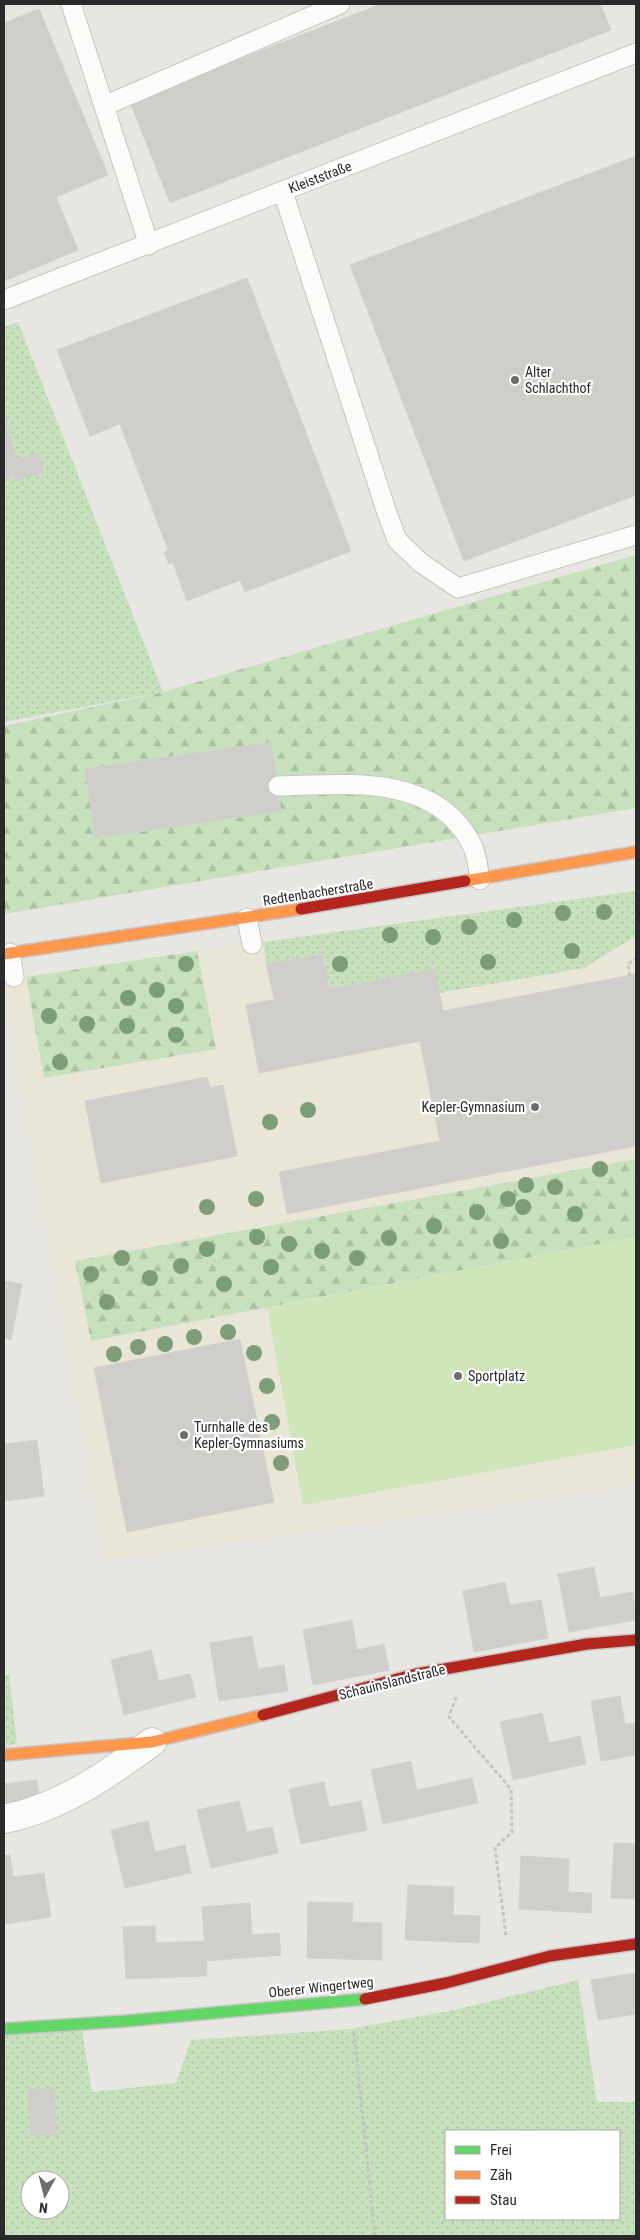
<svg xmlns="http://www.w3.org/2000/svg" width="640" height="2240" viewBox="0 0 640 2240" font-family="'Roboto Condensed',sans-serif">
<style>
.education{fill:#eae6d7}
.green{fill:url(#green-dots);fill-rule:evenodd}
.forest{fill:url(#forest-firs)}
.pitch{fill:#cfe5ba}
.building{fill:#cfceca;stroke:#d3d1cd}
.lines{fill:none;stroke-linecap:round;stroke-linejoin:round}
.lane-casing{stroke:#c6c5c5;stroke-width:21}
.street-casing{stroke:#c6c5c5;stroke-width:30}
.fast-casing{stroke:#c6c5c5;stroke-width:14}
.slow-casing{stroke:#c6c5c5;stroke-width:14}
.jam-casing{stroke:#c6c5c5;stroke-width:14}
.path{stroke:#c5c5c4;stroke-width:3;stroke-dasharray:4 2.5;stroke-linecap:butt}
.lane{stroke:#fcfbfa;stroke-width:19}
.street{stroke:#fcfbfa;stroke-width:28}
.fast{stroke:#63d668;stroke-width:11}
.slow{stroke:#ff974d;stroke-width:11}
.jam{stroke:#b3261e;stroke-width:11}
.tree{fill:#7c9d77}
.poi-dot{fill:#6c6c6a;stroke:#fff;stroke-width:2}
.labels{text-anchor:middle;stroke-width:4.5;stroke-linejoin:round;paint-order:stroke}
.street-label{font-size:14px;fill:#2a2a2a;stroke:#fff}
.poi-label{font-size:14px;fill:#2a2a2a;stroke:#fff;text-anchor:start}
</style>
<defs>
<pattern id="green-dots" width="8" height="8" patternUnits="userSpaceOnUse" patternTransform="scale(1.25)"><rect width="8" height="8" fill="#c6e1bc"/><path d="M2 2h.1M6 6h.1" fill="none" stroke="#aac1a2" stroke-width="1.8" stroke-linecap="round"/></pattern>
<pattern id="forest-firs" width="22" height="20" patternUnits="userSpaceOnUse" patternTransform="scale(1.25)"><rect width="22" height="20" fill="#c6e1bc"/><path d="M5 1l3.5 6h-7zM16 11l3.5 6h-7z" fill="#aac1a2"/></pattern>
</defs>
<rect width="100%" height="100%" fill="#e8e6e1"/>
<path class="education" d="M636 891V1485L106 1560 4 993V978Z"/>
<g class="green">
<path d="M18 322 163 692 4 722V327Z"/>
<path d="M636 891V936L584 968 440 993 435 969 329 989 322 954 266 964 263 942Z"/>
<path d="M9 1674 17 1744 4 1746V1675Z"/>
<path d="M578 1980 597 2102H636V2236H4V2035L82 2030 92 2092 176 2083 191 2040 350 2029 454 2010ZM446 2131H619V2219H446ZM30 2180H60V2210H30Z"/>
</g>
<g class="forest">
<path d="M636 555V808L4 914V726L163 692Z"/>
<path d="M197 951 216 1049 44 1078 26 977Z"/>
<path d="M636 1159V1237L91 1341 75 1261Z"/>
</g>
<path class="pitch" d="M636 1237V1445L303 1505 267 1308Z"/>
<g class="building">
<path d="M381 4H437L470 85 308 149 268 48Z"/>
<path d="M437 4H600L611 30 470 85Z"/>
<path d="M39 9 108 175 56 197 78 250 4 281V23Z"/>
<path d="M268 48 308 149 170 203 130 102Z"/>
<path d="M636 156V495L464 561 350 265Z"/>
<path d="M247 278 351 551 245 592 240 580 187 601 173 563 169 564 164 552 168 550 120 424 90 436 57 350Z"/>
<path d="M4 417H6L16 459 39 453 44 473 15 480 14 476 4 479Z"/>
<path d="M271 742 281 811 95 838 85 769Z"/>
<path d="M322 954 329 989 274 999 266 964Z"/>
<path d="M435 969 443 1011 636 974V1146L287 1214 279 1172 440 1141 420 1041 259 1073 246 1005Z"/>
<path d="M207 1077 210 1088 223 1085 237 1156 101 1183 85 1101Z"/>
<path d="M4 1281 22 1284 11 1340 4 1338Z"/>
<path d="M240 1339 274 1502 127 1532 94 1368Z"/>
<path d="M37 1440 44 1496 4 1501V1444Z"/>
<path d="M594 1567 600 1598 633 1592 636 1620 569 1632 558 1574Z"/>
<path d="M505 1582 510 1605 541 1600 548 1638 474 1652 463 1591Z"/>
<path d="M352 1620 357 1650 384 1644 389 1670 313 1685 303 1630Z"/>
<path d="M252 1636 258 1669 284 1665 288 1691 219 1701 210 1643Z"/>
<path d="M151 1650 159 1681 190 1674 196 1697 124 1715 111 1660Z"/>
<path d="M620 1696 625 1724 636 1723V1755L601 1761 591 1701Z"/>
<path d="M542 1713 549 1743 580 1736 586 1764 513 1780 500 1722Z"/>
<path d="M411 1761 417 1790 472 1778 478 1803 383 1824 371 1770Z"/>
<path d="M37 1780 40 1801 4 1806V1784Z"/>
<path d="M324 1782 329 1807 361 1801 367 1830 301 1844 289 1789Z"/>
<path d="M239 1801 247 1832 272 1827 278 1853 211 1868 197 1810Z"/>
<path d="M148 1821 155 1852 185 1845 191 1873 125 1888 111 1830Z"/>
<path d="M614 1843 636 1844V1899L611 1898Z"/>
<path d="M10 1855 13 1877 44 1873 51 1917 4 1924V1856Z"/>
<path d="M521 1856 569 1859 568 1892 592 1893 591 1913 519 1909Z"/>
<path d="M408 1885 454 1887 453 1915 480 1916 479 1943 405 1940Z"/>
<path d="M308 1902 353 1903 352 1922 382 1923V1960L307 1958Z"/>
<path d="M250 1903 252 1935 279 1933 281 1955 206 1961 202 1907Z"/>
<path d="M155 1926 156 1943 206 1941 207 1976 126 1979 123 1927Z"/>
<path d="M636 1973V2014L598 2020 591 1980Z"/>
<path d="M54 2088 57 2135 31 2136 28 2090Z"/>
</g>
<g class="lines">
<g class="lane-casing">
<g id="lane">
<path d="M71 4 149 245"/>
<path d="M104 106 340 4"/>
<path d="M283 192 386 510 397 540 421 563 458 588 636 535"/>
<path d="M4 300 636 53"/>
<path d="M278 786C343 785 434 772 471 843 477 853 478 868 480 880"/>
<path d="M247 918 252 944"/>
<path d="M10 953 14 977"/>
</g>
</g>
<g class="street-casing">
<path id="street" d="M4 1819C60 1808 107 1775 152 1742"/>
</g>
<g class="fast-casing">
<path id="fast" d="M4 2029 126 2021 365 1999"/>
</g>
<g class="slow-casing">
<g id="slow">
<path d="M465 881 636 852"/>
<path d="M4 954 301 909"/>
<path d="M4 1755 152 1742 263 1715"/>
</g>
</g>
<g class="jam-casing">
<g id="jam">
<path d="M301 909 465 881"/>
<path d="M263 1715 416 1674 587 1644 636 1640"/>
<path d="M365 1999 446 1983 550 1956 636 1944"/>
</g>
</g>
<g class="path">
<path d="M630 976 628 964 636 959"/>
<path d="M456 1697 449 1717 511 1789 512 1832 495 1848 506 1936"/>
<path d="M354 2032 375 2236"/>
</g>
<use href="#lane" class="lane"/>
<use href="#street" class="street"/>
<use href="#fast" class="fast"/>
<use href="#slow" class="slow"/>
<use href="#jam" class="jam"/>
</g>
<g class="tree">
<circle cx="604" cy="912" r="8"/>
<circle cx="563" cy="913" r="8"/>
<circle cx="514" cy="920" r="8"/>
<circle cx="469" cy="927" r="8"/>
<circle cx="390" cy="935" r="8"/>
<circle cx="433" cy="937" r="8"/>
<circle cx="572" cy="951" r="8"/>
<circle cx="488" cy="962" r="8"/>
<circle cx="186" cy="964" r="8"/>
<circle cx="340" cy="964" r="8"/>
<circle cx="157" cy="990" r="8"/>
<circle cx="128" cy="998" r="8"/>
<circle cx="176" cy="1006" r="8"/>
<circle cx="49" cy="1016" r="8"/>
<circle cx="87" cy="1024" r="8"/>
<circle cx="127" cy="1026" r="8"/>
<circle cx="176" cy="1035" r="8"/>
<circle cx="60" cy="1062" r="8"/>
<circle cx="308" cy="1110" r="8"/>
<circle cx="270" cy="1122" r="8"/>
<circle cx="600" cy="1169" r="8"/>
<circle cx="526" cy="1185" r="8"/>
<circle cx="555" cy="1187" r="8"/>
<circle cx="256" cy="1199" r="8"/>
<circle cx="508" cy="1199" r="8"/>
<circle cx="207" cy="1207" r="8"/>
<circle cx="523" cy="1207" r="8"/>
<circle cx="477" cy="1212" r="8"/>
<circle cx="575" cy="1214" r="8"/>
<circle cx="434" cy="1226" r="8"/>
<circle cx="257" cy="1237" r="8"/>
<circle cx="389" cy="1238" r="8"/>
<circle cx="501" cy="1241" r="8"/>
<circle cx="289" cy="1244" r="8"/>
<circle cx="207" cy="1249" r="8"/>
<circle cx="322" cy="1251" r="8"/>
<circle cx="122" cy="1258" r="8"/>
<circle cx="357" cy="1258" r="8"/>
<circle cx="181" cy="1266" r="8"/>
<circle cx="271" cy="1267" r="8"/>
<circle cx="91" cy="1274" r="8"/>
<circle cx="150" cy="1278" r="8"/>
<circle cx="224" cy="1284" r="8"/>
<circle cx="107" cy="1302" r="8"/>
<circle cx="228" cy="1332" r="8"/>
<circle cx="194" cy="1337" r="8"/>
<circle cx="165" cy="1344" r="8"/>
<circle cx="138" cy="1347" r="8"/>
<circle cx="254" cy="1353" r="8"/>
<circle cx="114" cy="1354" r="8"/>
<circle cx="267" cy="1386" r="8"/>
<circle cx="272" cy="1422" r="8"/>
<circle cx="281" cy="1463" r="8"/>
</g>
<g class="poi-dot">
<circle cx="515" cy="380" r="5"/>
<circle cx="535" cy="1107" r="5"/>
<circle cx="458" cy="1376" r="5"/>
<circle cx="184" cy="1435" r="5"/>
</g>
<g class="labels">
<g class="street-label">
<text transform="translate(320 177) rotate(-21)" y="5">Kleiststraße</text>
<text transform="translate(318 892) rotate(-9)" y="5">Redtenbacherstraße</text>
<text transform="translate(392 1682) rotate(-14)" y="5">Schauinslandstraße</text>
<text transform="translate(321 1987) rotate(-6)" y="5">Oberer Wingertweg</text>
</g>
<g class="poi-label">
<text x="525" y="377">Alter<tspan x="525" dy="16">Schlachthof</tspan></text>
<text x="525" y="1112" text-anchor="end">Kepler-Gymnasium</text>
<text x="468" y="1381">Sportplatz</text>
<text x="194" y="1432">Turnhalle des<tspan x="194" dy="16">Kepler-Gymnasiums</tspan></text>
</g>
</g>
<rect width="640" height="2240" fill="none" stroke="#2a2a2a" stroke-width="10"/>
<rect x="445" y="2130" width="175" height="90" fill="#ffffff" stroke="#aaaaaa"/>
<rect x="455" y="2146" width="25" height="8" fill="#63d668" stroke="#aaaaaa"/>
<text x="490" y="2155" font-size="15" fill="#2a2a2a">Frei</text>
<rect x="455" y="2171" width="25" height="8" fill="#ff974d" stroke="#aaaaaa"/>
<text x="490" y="2180" font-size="15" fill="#2a2a2a">Zäh</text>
<rect x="455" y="2196" width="25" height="8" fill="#b3261e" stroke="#aaaaaa"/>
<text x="490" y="2205" font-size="15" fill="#2a2a2a">Stau</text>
<g transform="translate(45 2195) rotate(187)"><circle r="24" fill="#ffffff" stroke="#aaaaaa"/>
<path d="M0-4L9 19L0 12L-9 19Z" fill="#6c6c6a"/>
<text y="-8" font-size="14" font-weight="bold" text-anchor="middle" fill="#2a2a2a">N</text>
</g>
</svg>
